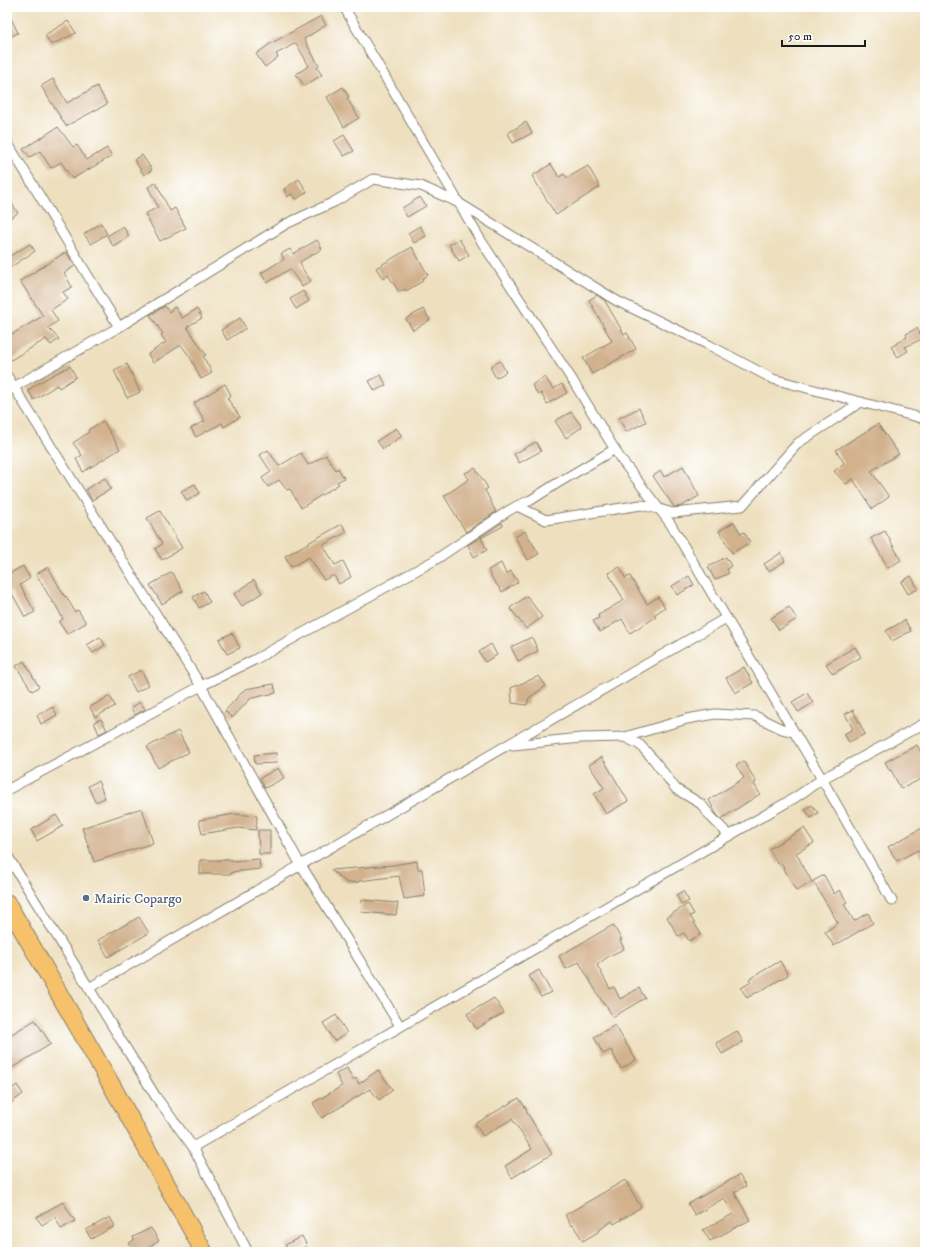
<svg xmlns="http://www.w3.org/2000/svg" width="932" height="1259" viewBox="0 0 932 1259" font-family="'IM FELL DW Pica',serif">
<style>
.building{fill:#d2b18d}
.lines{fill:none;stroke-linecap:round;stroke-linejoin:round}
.street-casing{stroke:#857e6e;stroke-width:11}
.highway-casing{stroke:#857e6e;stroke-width:19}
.street{stroke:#fff;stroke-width:9}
.highway{stroke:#f6c16b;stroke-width:17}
.service-dot{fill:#5c6f8a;stroke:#fff;stroke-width:1.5}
.labels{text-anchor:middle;stroke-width:3;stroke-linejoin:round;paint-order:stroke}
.service-label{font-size:14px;fill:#4e5e75;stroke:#fff;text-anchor:start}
</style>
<rect width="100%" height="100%" fill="#fff"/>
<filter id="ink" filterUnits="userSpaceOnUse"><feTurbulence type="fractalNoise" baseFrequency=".025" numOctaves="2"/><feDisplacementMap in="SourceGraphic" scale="8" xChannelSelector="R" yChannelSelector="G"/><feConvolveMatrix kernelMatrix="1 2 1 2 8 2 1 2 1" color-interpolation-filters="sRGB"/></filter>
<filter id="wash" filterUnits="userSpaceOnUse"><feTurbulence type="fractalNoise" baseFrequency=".012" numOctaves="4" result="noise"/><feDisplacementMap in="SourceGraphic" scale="16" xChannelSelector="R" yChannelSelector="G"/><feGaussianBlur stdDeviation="0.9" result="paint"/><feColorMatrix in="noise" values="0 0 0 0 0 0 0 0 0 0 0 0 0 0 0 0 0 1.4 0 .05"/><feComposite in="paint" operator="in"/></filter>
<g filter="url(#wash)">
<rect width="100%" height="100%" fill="#eee0bf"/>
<g id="blocks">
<g class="building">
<path d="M7 10 18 33 7 38Z"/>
<path d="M321 16 326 25 304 39 319 66 317 68 322 75 304 86 296 74 309 66 296 43 276 54 278 57 265 67 256 54 270 44Z"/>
<path d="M68 21 76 33 51 45 45 35Z"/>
<path d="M53 79 67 103 97 86 107 104 66 126 41 86Z"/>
<path d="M343 87 349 97 347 98 359 118 344 127 327 97Z"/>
<path d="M526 122 532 133 513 143 508 133Z"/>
<path d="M58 127 73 147 77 145 87 160 107 148 112 156 72 179 61 162 51 168 40 151 30 157 23 149Z"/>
<path d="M344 135 354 151 344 156 334 141Z"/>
<path d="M142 155 152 170 144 175 134 160Z"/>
<path d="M551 164 559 177 564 174 567 178 588 166 600 187 556 215 532 176Z"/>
<path d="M299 179 307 192 297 199 291 194 288 197 284 189Z"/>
<path d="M156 183 170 211 175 208 186 228 160 241 145 214 158 207 148 187Z"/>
<path d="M7 196 18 213 7 220Z"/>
<path d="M420 197 426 206 407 217 402 208Z"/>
<path d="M101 223 107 234 91 244 84 234Z"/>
<path d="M123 226 129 236 113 246 107 236Z"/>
<path d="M420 226 426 236 414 243 408 233Z"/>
<path d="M459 239 469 255 459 261 449 245Z"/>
<path d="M317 240 322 249 300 262 303 270 311 281 302 287 290 269 267 283 261 273 284 259 281 254 290 249 293 254Z"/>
<path d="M30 244 35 251 11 267 7 261V258Z"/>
<path d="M412 247 428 275 422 279 423 281 406 291 405 289 399 292 388 275 383 279 376 268Z"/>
<path d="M66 252 75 266 64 273 72 287 63 292 68 299 51 310 58 321 48 328 59 339 51 345 46 339 11 360 7 353V337L43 316 20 281Z"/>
<path d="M303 291 309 301 296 309 290 299Z"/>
<path d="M597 295 605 301 624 334 627 333 636 349 592 374 583 358 612 341 589 300Z"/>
<path d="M165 306 169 312 175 307 182 318 197 309 202 318 187 327 206 355 203 356 212 373 201 379 190 357 181 345 153 363 148 354 166 342 161 335 163 334 150 315Z"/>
<path d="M423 309 430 320 413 330 406 319Z"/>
<path d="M240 318 246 328 227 340 221 330Z"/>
<path d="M917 328 922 339 905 347 908 351 898 357 891 347 907 337 906 334Z"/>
<path d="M500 361 506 372 496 378 490 367Z"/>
<path d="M127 364 140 392 127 398 114 370Z"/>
<path d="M70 366 76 377 59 388 57 385 34 400 28 390 47 378Z"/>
<path d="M381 375 386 385 375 391 369 381Z"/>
<path d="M545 377 553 389 562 384 567 393 547 404 541 393 538 395 532 385Z"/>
<path d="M225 384 231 395 227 398 240 417 224 427 222 423 196 437 191 428 205 421 194 403Z"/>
<path d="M639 408 646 422 626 432 619 418Z"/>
<path d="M571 412 582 427 566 438 555 421Z"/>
<path d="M103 421 120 449 83 472 76 459 82 455 73 443 89 432 88 430Z"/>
<path d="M878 424 899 454 871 471 889 497 872 509 853 479 846 484 834 471 844 463 836 450Z"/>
<path d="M396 428 402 436 383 449 377 441Z"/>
<path d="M536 442 541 451 519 463 514 454Z"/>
<path d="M268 450 279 466 301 453 308 465 326 455 336 470 338 468 344 478 337 482 339 484 301 508 290 489 287 490 279 480 268 487 262 478 271 472 260 455Z"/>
<path d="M683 466 699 496 682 506 674 507 653 476 661 471 664 477Z"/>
<path d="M475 468 488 488 485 490 496 512 466 532 444 496 469 479 465 473Z"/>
<path d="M105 478 111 489 92 500 86 489Z"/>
<path d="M195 484 200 493 187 501 181 491Z"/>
<path d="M160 511 182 548 162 560 155 549 162 544 147 518Z"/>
<path d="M734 522 741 534 744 532 750 542 732 553 719 531Z"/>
<path d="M502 523 503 526 481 538 487 550 474 557 468 545Z"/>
<path d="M342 524 347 532 323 545 335 565 343 561 351 577 339 584 334 575 324 580 309 557 291 567 285 556Z"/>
<path d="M525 531 539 554 528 560 515 537Z"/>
<path d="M885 531 901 560 888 568 871 538Z"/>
<path d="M781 553 785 561 769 571 764 564Z"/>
<path d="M726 557 731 566 727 569 729 573 715 580 708 567Z"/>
<path d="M501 563 506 574 511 571 518 582 502 592 492 578 488 570Z"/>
<path d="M23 566 30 578 20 585 35 612 25 617 10 590 7 592V575Z"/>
<path d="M48 567 65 597 66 596 75 612 78 610 86 623 67 634 59 622 63 619 54 602 53 603 36 574Z"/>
<path d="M620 567 625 578 630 576 647 604 658 597 665 607 654 615 656 617 630 633 622 619 600 632 593 621 599 618 598 615 624 600 608 573Z"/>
<path d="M172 572 183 591 162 604 150 585Z"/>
<path d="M689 576 694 585 677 595 672 586Z"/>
<path d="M911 576 918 589 908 594 901 582Z"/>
<path d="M254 580 262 593 242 606 234 594Z"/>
<path d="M204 591 210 602 199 608 193 597Z"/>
<path d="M527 596 542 617 526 629 510 608Z"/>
<path d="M789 607 797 619 779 630 771 618Z"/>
<path d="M905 620 911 631 892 641 886 631Z"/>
<path d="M232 633 240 648 227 654 219 639Z"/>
<path d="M100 637 105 645 93 653 87 645Z"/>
<path d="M532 637 538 651 518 661 511 647Z"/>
<path d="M491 644 497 655 485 662 479 652Z"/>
<path d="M855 647 861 657 833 674 826 664Z"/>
<path d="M24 661 39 687 32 691 16 666Z"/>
<path d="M744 667 753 683 735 693 726 678Z"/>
<path d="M141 670 149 685 136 692 128 677Z"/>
<path d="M539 676 546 686 529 698 527 705 512 703 511 688Z"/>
<path d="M274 684 276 693 251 698 232 718 225 711 245 689Z"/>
<path d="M807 693 813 703 798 712 792 702Z"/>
<path d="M110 696 115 706 95 717 90 707Z"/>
<path d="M140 702 145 709 135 715 131 708Z"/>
<path d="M53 707 57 715 41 724 37 715Z"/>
<path d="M853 710 865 734 849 742 844 734 853 729 845 714Z"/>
<path d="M101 719 107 730 99 734 94 722Z"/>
<path d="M178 731 189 752 158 768 147 747Z"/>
<path d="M917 745 925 760V777L901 789 891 770 890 771 885 762Z"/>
<path d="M276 753 277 763 255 764 254 755Z"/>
<path d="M602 757 628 801 606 814 594 794 604 788 589 765Z"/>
<path d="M744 761 756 782 754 784 760 794 721 819 717 815 709 800 744 778 736 765Z"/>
<path d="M278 768 284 778 265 788 260 778Z"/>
<path d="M98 781 105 798 95 802 88 786Z"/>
<path d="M812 805 818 813 811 818 805 809Z"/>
<path d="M142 808 153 843 94 862 82 828Z"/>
<path d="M235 814 257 816 256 830 238 828 202 834 199 820Z"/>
<path d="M56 815 63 826 37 841 31 830Z"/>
<path d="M804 828 814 843 796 853 812 882 796 891 781 863 778 864 769 849Z"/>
<path d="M922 828 925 834V861L918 850 897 861 888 847Z"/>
<path d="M258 830H270V854H259Z"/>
<path d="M259 859 260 869 232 872V874H200V860H232V861Z"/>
<path d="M417 861 418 869H422L425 896 404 899 399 876 359 881V882L347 883 331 870 393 865Z"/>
<path d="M824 875 834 894 840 890 847 902 844 904 854 921 868 913 873 923 834 946 825 932 838 923 813 881Z"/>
<path d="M683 891 689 901 682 905 676 895Z"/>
<path d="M362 900 398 903 396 915 361 912Z"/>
<path d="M688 904 694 914 690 916 701 934 689 941 684 933 678 936 667 917Z"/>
<path d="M139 917 149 933 108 957 98 940Z"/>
<path d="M613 925 622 940H620L624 949 609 956 597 965 610 989 614 987 620 999 639 988 645 998 613 1017 605 1004 604 1005 579 962 566 969 559 956Z"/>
<path d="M780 961 788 975 757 993V992L747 998 741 988 751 982 749 979Z"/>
<path d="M539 970 551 992 541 997 529 976Z"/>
<path d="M494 998 504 1013 476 1029 467 1014Z"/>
<path d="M336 1015 347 1033 334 1041 323 1023Z"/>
<path d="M35 1020 51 1044 7 1071V1037Z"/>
<path d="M615 1025 636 1060 621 1069 611 1050 603 1054 594 1037Z"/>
<path d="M737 1031 743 1042 722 1054 716 1043Z"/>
<path d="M347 1068 353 1080 356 1078 359 1084 378 1070 393 1090 379 1100 370 1089 322 1118 313 1103 342 1086 336 1074Z"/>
<path d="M17 1085 23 1094 7 1106V1092Z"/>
<path d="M519 1098 527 1110 526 1111 552 1154 512 1178 505 1166 532 1149 512 1119 483 1136 475 1124Z"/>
<path d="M739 1175 746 1186 734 1192 750 1220 710 1241 703 1230 733 1214 724 1198 695 1215 688 1204Z"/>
<path d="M625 1180 641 1207 614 1224 612 1221 598 1231V1232L583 1241 573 1225 571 1226 565 1215Z"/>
<path d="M63 1202 75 1221 61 1229 55 1217 42 1225 36 1217Z"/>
<path d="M110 1217 115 1226 91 1239 86 1230Z"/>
<path d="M151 1228 159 1241 140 1252H135L129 1243 134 1240 133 1237Z"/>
<path d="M302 1236 307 1246 296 1252H289L285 1245Z"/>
</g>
</g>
</g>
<g filter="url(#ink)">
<use href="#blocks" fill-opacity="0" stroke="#857e6e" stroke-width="1"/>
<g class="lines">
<g class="street-casing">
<g id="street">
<path d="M344 7 480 239 573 381 620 458 670 523 822 779 892 901"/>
<path d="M7 142 119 327"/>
<path d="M7 376 201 686 298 860 400 1026"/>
<path d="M7 391 119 327 286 224 334 202 373 179 421 186 459 203 617 301 709 345 773 379 925 419"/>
<path d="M517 506 531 500 556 484 615 449"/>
<path d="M625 737 640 745 654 760 676 789 701 804 711 817 730 836"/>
<path d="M513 745 581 738 625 737 687 719 715 714 755 716 782 729 793 732"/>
<path d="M7 790 201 686 254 660 435 560 508 511 517 506 546 520 641 505 659 509 673 513 742 506 798 443 861 402"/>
<path d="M7 855 156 1097 193 1147 248 1252"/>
<path d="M89 988 726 618"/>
<path d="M193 1147 796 797 822 779 925 723"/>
</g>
</g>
<g class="highway-casing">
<path id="highway" d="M7 903 112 1086 204 1252"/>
</g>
<use href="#street" class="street"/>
<use href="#highway" class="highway"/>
</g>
</g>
<circle class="service-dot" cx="86" cy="898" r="4"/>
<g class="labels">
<g class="service-label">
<text x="94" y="903">Mairie Copargo</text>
</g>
</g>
<rect width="932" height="1259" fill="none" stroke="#fff" stroke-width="24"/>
<path d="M782 40v6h83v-6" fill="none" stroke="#1c1c1c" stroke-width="2"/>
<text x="788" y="40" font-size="12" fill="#1c1c1c" stroke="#ffffff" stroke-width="3" paint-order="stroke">50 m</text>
</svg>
